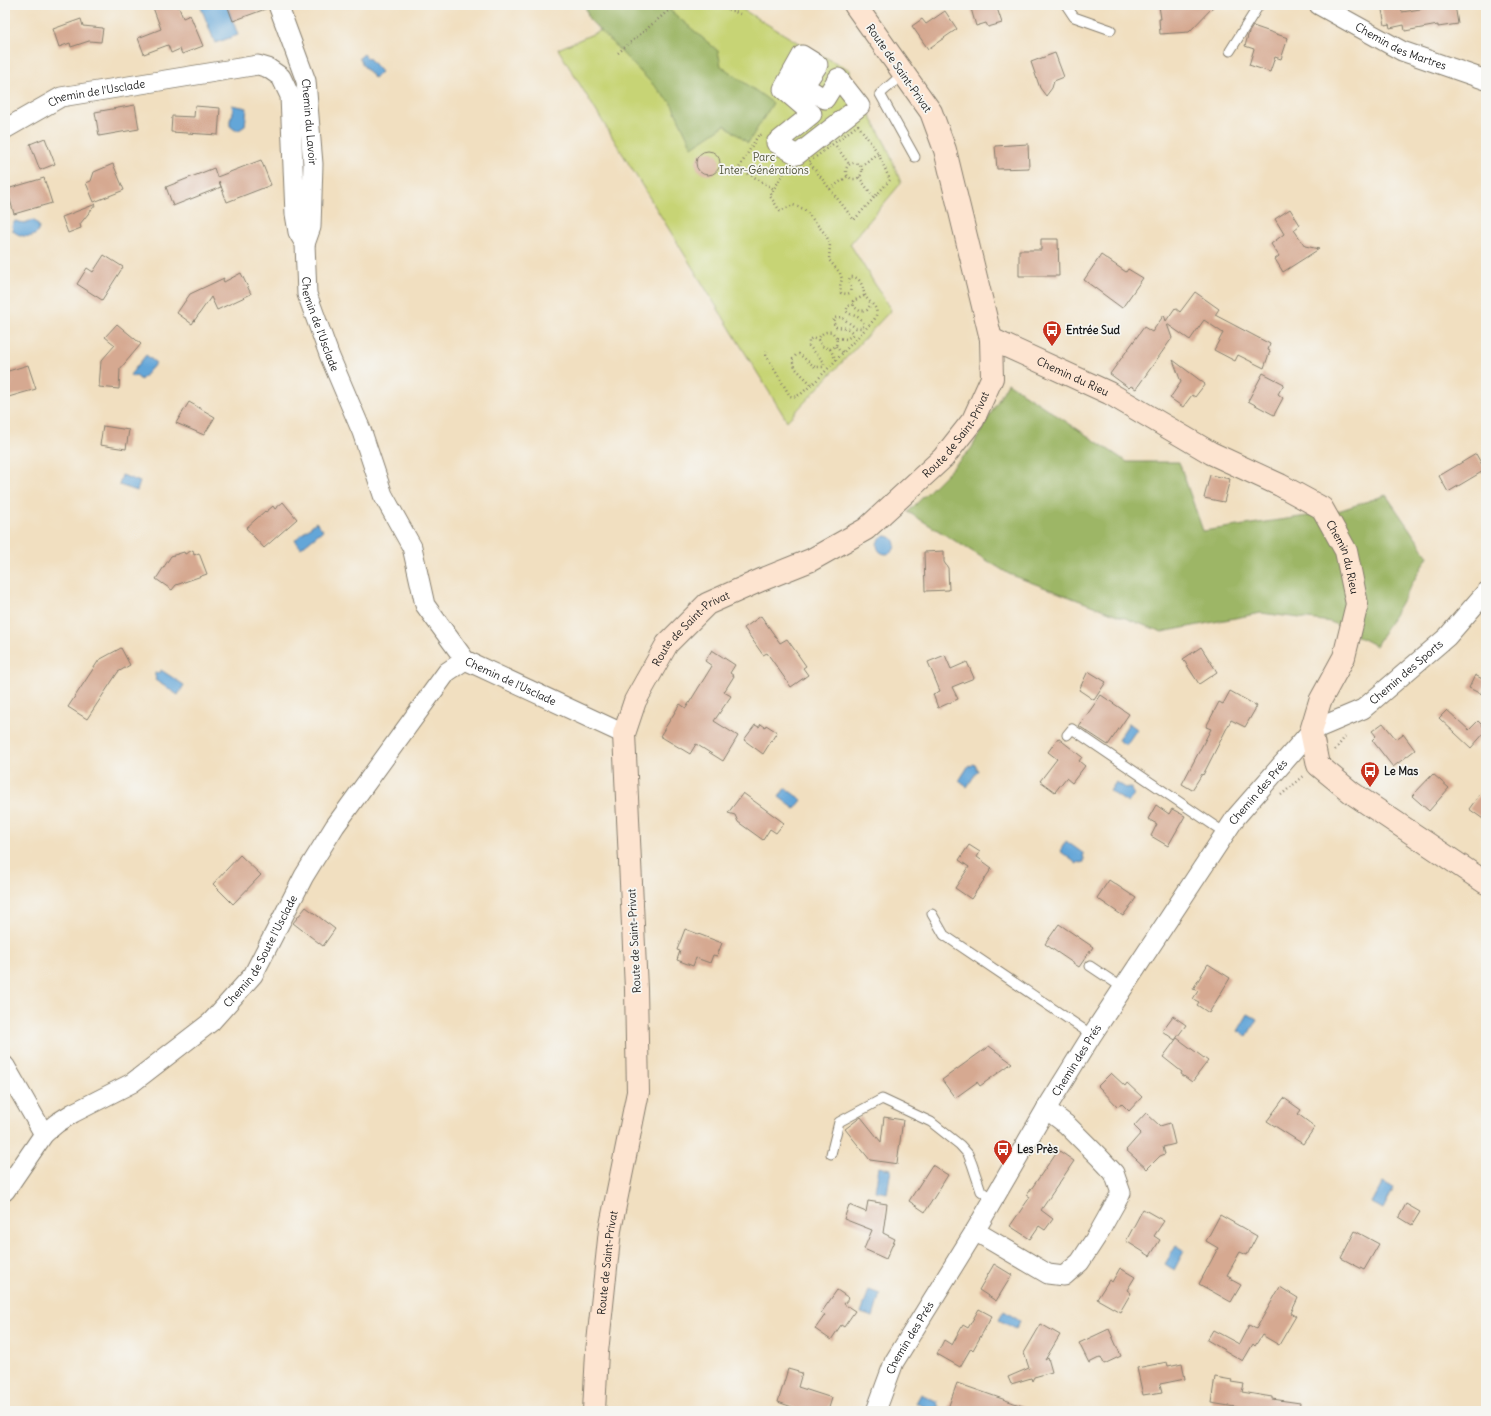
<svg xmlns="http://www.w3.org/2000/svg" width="1491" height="1416" viewBox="0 0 1491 1416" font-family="Delius,sans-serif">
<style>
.green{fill:#c7d475;stroke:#727848}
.forest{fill:#9db666;stroke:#5c6941}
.water{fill:#63a6d8;stroke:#40617a}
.building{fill:#d6a991}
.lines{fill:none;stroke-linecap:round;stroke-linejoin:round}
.lane-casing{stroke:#867e6e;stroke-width:11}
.street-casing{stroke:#867e6e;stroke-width:21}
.secondary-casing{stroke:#867e6e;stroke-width:24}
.path{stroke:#867e6e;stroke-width:2.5;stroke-dasharray:1 3;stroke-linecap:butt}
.lane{stroke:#fff;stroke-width:9}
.street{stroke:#fff;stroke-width:19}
.secondary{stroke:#fde4d0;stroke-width:22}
.labels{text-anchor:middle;stroke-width:3.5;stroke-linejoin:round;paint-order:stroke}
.street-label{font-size:11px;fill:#1c1c1c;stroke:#f6f6f2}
.park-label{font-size:11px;fill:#4f5337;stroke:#f6f6f2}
.poi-label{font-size:11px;font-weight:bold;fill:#1c1c1c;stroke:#f6f6f2;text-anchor:start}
</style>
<rect width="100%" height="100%" fill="#f6f6f2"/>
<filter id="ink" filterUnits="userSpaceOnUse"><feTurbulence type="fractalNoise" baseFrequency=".025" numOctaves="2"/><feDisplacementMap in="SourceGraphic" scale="8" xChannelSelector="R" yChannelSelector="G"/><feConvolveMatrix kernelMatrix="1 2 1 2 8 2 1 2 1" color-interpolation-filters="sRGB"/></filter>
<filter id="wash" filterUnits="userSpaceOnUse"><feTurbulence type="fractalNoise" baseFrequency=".012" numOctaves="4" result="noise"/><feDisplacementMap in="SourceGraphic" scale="16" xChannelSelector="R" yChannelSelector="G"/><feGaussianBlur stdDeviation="0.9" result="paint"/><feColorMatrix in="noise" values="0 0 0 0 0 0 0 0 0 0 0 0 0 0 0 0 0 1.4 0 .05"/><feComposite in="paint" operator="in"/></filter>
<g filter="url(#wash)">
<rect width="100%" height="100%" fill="#f1dfc0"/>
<path class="green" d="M660 5H735L807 48 850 70V84L864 104 887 147 901 183 850 244 891 310 787 421 558 49Z"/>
<g class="forest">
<path d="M585 5H669L671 11 718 51 721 66 773 103 748 143 725 125 692 147 671 103 589 19Z"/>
<path d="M1008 383 1127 462H1179L1203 531 1335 512 1386 495 1428 556 1376 646 1331 622 1261 613 1162 632 1009 574 908 512 971 449Z"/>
</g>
<g class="water">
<path d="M200 5H227L238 35 215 43Z"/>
<path d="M364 54 367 58 368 57 381 72 374 78 361 63 362 62 359 58Z"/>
<path d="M232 105 247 108 245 126 239 130H235L230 126V120L233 113Z"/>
<path d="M33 220 37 223 39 227C38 240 21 238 13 231L12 226 15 221 24 223Z"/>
<path d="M146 355 156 363 141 380 135 375 133 377 130 375Z"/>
<path d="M122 475 140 482 137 491 119 485Z"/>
<path d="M316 522 323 530 301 548 295 540Z"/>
<circle cx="886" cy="545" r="9"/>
<path d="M161 670 184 685 178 695 155 680 156 678 155 676V673L160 672Z"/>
<path d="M1129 723 1137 729 1126 745 1118 740Z"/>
<path d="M973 764 976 765V769L978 770 967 787 959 781 969 765 971 766Z"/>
<path d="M1116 782 1126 788 1129 787 1132 788V792L1134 794 1128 803 1110 791Z"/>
<path d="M785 788 802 800 795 809 779 797Z"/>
<path d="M1066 841 1084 854 1083 856 1084 858V862L1081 863 1079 862 1077 864 1060 851Z"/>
<path d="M1248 1014 1257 1019 1247 1036 1238 1031Z"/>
<path d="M879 1167 891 1169 887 1193 875 1191Z"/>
<path d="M1383 1182 1394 1188 1383 1209 1372 1203Z"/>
<path d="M1176 1246 1184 1251 1174 1270 1165 1264Z"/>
<path d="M869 1290 880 1294 873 1317 861 1313Z"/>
<path d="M1004 1311 1020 1321 1016 1329 999 1320Z"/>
<path d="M921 1394 938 1402 937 1403 939 1407 933 1411 916 1403Z"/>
</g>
<g id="blocks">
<g class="building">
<path d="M152 5H178L183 18 190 15 203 46 182 54 180 49 171 53 168 45 144 54 138 38 161 29Z"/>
<path d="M227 5H267L268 8 233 21Z"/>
<path d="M970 5H996L1002 23 988 27 986 23 976 26Z"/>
<path d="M1175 5H1215L1189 32 1160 34 1159 19H1161L1159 6Z"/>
<path d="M1381 5H1400L1402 12 1444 5H1455L1458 24 1438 27V25L1405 31 1404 25 1390 28 1389 24 1385 25Z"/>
<path d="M945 11 957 29 928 49 912 26 922 19 926 24Z"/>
<path d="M81 19 83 26 103 28 101 42 89 41 71 47 70 43 59 47 53 29Z"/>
<path d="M1253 26 1288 38 1281 59 1275 57 1270 72 1249 65 1254 49 1245 46 1249 32Z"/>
<path d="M1055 53 1064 77 1054 81 1052 88 1046 96 1040 88 1031 62Z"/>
<path d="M135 105 139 129 99 136 95 112Z"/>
<path d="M195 106 220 108 218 135 171 132 172 116 194 117Z"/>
<path d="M45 138 55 164 40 170 30 144Z"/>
<path d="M1028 144 1029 168 997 169 995 146Z"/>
<circle cx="708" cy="163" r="12"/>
<path d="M261 160 271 185 227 202 219 181 221 187 173 206 166 187 214 168 217 177Z"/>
<path d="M113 164 124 190 94 202 86 183 91 181 94 172Z"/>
<path d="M44 178 52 203 14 214 7 189Z"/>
<path d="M96 204 80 224 81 228 68 233 62 217Z"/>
<path d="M1290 209 1300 225 1294 230 1305 246 1319 249 1283 272 1275 259 1279 256 1271 244 1284 234 1275 219Z"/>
<path d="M1041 239H1058L1059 276H1019V250H1041Z"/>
<path d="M104 255 123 267 102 300 77 284 87 268 93 272Z"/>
<path d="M1101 255 1126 272 1128 269 1143 278 1122 308 1084 280Z"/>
<path d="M241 273 251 294 217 310 211 297 192 324 177 313 190 294 224 278 223 280 224 282Z"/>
<path d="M1195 292 1219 309 1215 315 1270 344 1268 350 1270 351 1264 368 1238 355 1235 361 1214 350 1223 333 1204 320 1190 340 1167 324 1172 338 1136 389 1131 386 1129 388 1110 374 1144 327 1152 332 1164 315 1166 321 1175 308 1180 312Z"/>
<path d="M117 324 141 344 120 369 119 389 99 387 101 361 115 345 105 337Z"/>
<path d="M1173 360 1205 384 1195 397 1192 395 1183 407 1170 398 1181 382Z"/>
<path d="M28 365 36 389 5 398V372Z"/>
<path d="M1263 373 1284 384 1278 394 1283 398 1274 415 1248 401Z"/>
<path d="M189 402 215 417 204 435 176 423Z"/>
<path d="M103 426 129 430 126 449 100 445Z"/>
<path d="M1476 454 1485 470 1448 492 1439 476Z"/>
<path d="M1210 475 1230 479 1224 502 1204 498Z"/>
<path d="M283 502 297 519 264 548 246 528 265 511 266 512 273 506 275 509Z"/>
<path d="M193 550 194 555 199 553 207 574 176 585 172 590 156 579 171 556 184 552 185 554Z"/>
<path d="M944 551V562L948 568 949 590 925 591 924 552Z"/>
<path d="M761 616 780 643 787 639 806 666 803 668 808 675 791 687 767 653 763 655 744 628Z"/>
<path d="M1201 647 1217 672 1199 684 1183 659Z"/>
<path d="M121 648 130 665 118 672 87 719 68 707 99 660Z"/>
<path d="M712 650 735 665 730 673 734 676 724 692 731 696 714 721 738 736 723 761 696 744 690 754 660 736 680 704 686 708 712 666 705 661Z"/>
<path d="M945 655 951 669 967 662 974 678 952 687 958 699 938 708 933 694 940 691 928 662Z"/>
<path d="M1088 671 1106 682 1094 700 1079 690Z"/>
<path d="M1475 675 1486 681 1481 694 1469 688Z"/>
<path d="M1230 691 1257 706 1245 727 1231 720 1203 775 1202 774 1192 790 1182 784 1211 729 1206 727 1219 702 1223 704Z"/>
<path d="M1101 695 1129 714 1108 745 1079 726Z"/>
<path d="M1447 710 1469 730 1478 721 1486 729V731L1471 748 1439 718Z"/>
<path d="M1383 723 1396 739 1403 734 1415 750 1393 767 1372 740 1376 736 1372 731Z"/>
<path d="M761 724 765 727 766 725 777 732 763 754 744 740 755 725 759 727Z"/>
<path d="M1058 738 1082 757 1079 761 1085 766 1072 783 1066 778 1055 792 1040 781 1057 759 1048 752Z"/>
<path d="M1433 774 1449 788 1429 811 1412 796Z"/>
<path d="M1486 786V821L1469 809Z"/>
<path d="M743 793 784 823 776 833 770 829 763 840 738 822 735 815 728 813Z"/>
<path d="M1156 805 1169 814 1172 809 1185 816 1168 846 1151 836 1157 824 1148 819Z"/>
<path d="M969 845 980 852 977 857 992 868 971 899 955 888 969 867 959 860Z"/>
<path d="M240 855 261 875 233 904 213 884Z"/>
<path d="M1109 880 1136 898 1123 916 1097 898Z"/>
<path d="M306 907 335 929 323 946 293 923Z"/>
<path d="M1059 924 1093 947 1079 967 1045 944Z"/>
<path d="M685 929 722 943 717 956 713 955 710 963 696 958 693 966 677 960 680 951 677 950Z"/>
<path d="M1208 964 1230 978 1209 1013 1197 1005 1199 1002 1193 999 1198 991 1193 989Z"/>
<path d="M1173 1016 1186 1025 1175 1040 1162 1031Z"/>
<path d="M1177 1038 1208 1061 1192 1082 1181 1074 1182 1072 1163 1057Z"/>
<path d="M989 1046 1012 1063 980 1086 977 1082 955 1098 942 1080Z"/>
<path d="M1111 1073 1125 1086 1127 1083 1142 1097 1129 1111 1121 1103 1118 1107 1098 1086Z"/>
<path d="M1284 1098 1301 1110 1298 1114 1315 1127 1303 1144 1267 1121Z"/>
<path d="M1146 1113 1160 1126 1170 1123 1175 1144 1163 1147 1165 1154 1160 1156 1147 1169 1126 1150 1141 1133 1134 1126Z"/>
<path d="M861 1117 881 1142 884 1117 903 1120 897 1163 898 1164 870 1160 845 1129Z"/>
<path d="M1058 1150 1074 1161 1041 1210 1053 1219 1045 1230 1039 1226 1030 1239 1010 1226 1030 1197 1027 1195Z"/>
<path d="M932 1165 948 1175 925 1212 909 1201Z"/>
<path d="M868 1201 887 1204 883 1233 895 1239 886 1259 864 1249 872 1230 844 1219 849 1205 866 1212Z"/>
<path d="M1406 1204 1420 1212 1412 1225 1399 1217Z"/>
<path d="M1143 1209 1164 1221 1154 1236 1160 1240 1150 1256 1126 1241Z"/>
<path d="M1220 1215 1257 1236 1247 1255 1240 1252 1227 1275 1231 1277 1230 1279 1241 1285 1231 1302 1199 1284 1218 1248 1206 1241Z"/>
<path d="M1355 1231 1379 1244 1364 1270 1341 1258Z"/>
<path d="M994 1264 1012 1275 996 1301 979 1290Z"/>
<path d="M1120 1268 1135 1277 1127 1290 1131 1293 1120 1312 1097 1299 1109 1280 1112 1282Z"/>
<path d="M1280 1287 1298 1298 1291 1313 1296 1316 1279 1345 1262 1335 1255 1346 1253 1344 1243 1361 1207 1340 1213 1330 1239 1344 1249 1325 1256 1329Z"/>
<path d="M837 1290 849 1298 844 1304 855 1311 844 1327 841 1325 831 1340 815 1329 825 1315 821 1313Z"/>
<path d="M979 1309 992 1316 973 1350 971 1348 960 1367 937 1354 944 1340 952 1345 963 1325 968 1328Z"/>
<path d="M1041 1324 1060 1335 1045 1360 1048 1358 1052 1372 1034 1377 1032 1381 1031 1378 1011 1384 1008 1377 1029 1368 1024 1353Z"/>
<path d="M1109 1329 1121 1356 1104 1364 1101 1357 1089 1363 1079 1343Z"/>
<path d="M1167 1362 1168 1366 1182 1363 1185 1379 1160 1384 1162 1392 1143 1395 1137 1368Z"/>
<path d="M788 1369 802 1373 798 1387 832 1398 828 1411H803L778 1402Z"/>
<path d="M1215 1377 1232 1380 1231 1382 1244 1384 1242 1392 1272 1397V1399L1300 1403 1299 1411H1247V1409L1211 1403Z"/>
<path d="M957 1383 1031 1409V1411H947Z"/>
</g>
</g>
</g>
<g filter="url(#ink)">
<use href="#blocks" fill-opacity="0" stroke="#867e6e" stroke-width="1"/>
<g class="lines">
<g class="lane-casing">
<g id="lane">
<path d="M1066 5 1074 17 1111 30"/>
<path d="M1230 51 1259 5"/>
<path d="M904 73 880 94 915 157"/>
<path d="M1067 735 1072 729 1225 833"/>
<path d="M932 914 944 935 1092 1035"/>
<path d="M1090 966 1123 988"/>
<path d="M831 1154 839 1122 882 1099 931 1122 960 1145 968 1154 972 1164 981 1191 992 1199"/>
</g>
</g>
<g class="street-casing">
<g id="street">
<path id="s1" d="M278 5 306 81 313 164 311 227 305 244"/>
<path id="s2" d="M1319 5 1402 51 1486 80"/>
<path d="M802 55 818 65 804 86 825 99 838 78 860 106 797 155 776 143 812 114 783 89Z"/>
<path id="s3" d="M5 129 61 97 258 65 268 68 281 77 290 96 295 214 298 232 305 244 307 294 330 357 362 432 383 495 412 547 425 605 465 660 624 734"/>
<path d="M5 1066 44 1134"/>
<path id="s4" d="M5 1191 44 1134 57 1123 73 1113 132 1083 211 1022 253 975 304 876 335 826 447 672 465 660"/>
<path d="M975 1231 1048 1274 1064 1276 1080 1262 1097 1236 1121 1193 1114 1173 1099 1157 1067 1125 1046 1109"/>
<path id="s5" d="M876 1411 894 1362 975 1231 1046 1109 1092 1035 1236 817 1311 731 1363 709 1447 637 1486 592"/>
</g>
</g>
<g class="secondary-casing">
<g id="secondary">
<path id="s6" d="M991 339 1109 393 1211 453 1280 485 1322 508 1346 551 1357 604 1344 657 1320 701 1311 731 1318 765 1352 793 1486 883"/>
<path id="s7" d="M594 1411 597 1352 610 1230 638 1092 636 989 624 734 635 701 667 644 707 604 761 580 811 560 866 529 943 458 973 420 992 378 991 339 945 150 931 112 855 5"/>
</g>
</g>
<g class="path">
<path d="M717 5 740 14"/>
<path d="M618 53 675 5"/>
<path d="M858 125 878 153 890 180 854 220 809 162Z"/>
<path d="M761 135 759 134 739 168 774 189 786 169"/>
<path d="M836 146 849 164"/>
<circle cx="854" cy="171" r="8"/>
<path d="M861 166 878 153"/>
<path d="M859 177 874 198"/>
<path d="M830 189 848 176"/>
<path d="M864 296 853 301 854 307 860 311 867 310 871 304"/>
<path d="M837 338 847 339 852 335V332L847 328 836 327 833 322 834 318 841 317 856 328H862L864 325C862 315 852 317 846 311L848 306 853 304"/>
<path d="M836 346 839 350 843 352"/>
<path d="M830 349 836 360"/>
<path d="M767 351 766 355 790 396 794 397 801 394 819 378 874 320C882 306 868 304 865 295 862 288 862 276 850 277L849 280 851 287 850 293 847 294 841 293 840 286 842 279 840 273 829 260 830 244 826 235 804 209 793 205 780 211 770 196 774 189"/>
<path d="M811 384 796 369 792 360 796 355 799 354 815 367H823L824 365V362L809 346V340L812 338 818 340 822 346 830 349 836 346 837 338 832 332C825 331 820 334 818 340"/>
<path d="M1335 750 1345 737"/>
<path d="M1281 795 1305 775"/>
</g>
<use href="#lane" class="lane"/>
<use href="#street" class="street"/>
<use href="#secondary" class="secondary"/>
</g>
</g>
<defs>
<g id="bus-pin" transform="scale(1)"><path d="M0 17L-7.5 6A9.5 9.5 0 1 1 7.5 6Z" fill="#c8321e" stroke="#f6f6f2"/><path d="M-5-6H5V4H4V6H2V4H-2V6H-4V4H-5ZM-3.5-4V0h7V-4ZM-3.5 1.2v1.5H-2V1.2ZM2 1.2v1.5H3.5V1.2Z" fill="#fff"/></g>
</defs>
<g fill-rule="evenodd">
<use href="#bus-pin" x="1052" y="330"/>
<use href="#bus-pin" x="1370" y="771"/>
<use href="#bus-pin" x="1003" y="1149"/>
</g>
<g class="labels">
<g class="street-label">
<text dy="4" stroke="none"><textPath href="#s2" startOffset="92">Chemin des Martres</textPath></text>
<text transform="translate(899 68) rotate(55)" y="4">Route de Saint-Privat</text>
<text dy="4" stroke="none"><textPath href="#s3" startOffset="100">Chemin de l'Usclade</textPath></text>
<text dy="4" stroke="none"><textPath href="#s1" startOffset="122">Chemin du Lavoir</textPath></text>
<text dy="4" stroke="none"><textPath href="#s3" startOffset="544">Chemin de l'Usclade</textPath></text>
<text dy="4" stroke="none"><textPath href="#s6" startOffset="90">Chemin du Rieu</textPath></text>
<text dy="4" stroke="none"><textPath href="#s7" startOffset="1145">Route de Saint-Privat</textPath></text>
<text dy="4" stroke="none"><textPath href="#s6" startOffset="426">Chemin du Rieu</textPath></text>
<text dy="4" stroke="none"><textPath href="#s7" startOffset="809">Route de Saint-Privat</textPath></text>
<text dy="4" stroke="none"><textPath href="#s5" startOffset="923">Chemin des Sports</textPath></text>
<text dy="4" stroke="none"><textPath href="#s3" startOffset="964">Chemin de l'Usclade</textPath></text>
<text dy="4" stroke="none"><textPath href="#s5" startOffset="729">Chemin des Prés</textPath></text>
<text transform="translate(634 941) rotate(-93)" y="4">Route de Saint-Privat</text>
<text dy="4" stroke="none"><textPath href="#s4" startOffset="358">Chemin de Soute l'Usclade</textPath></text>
<text dy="4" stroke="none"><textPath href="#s5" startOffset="405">Chemin des Prés</textPath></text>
<text dy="4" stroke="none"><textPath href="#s7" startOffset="149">Route de Saint-Privat</textPath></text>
<text dy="4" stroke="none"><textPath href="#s5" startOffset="81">Chemin des Prés</textPath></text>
</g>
<g class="park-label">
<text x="764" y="161">Parc<tspan x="764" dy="13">Inter-Générations</tspan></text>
</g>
<g class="poi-label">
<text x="1066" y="334">Entrée Sud</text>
<text x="1384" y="775">Le Mas</text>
<text x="1017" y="1153">Les Près</text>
</g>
</g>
<rect width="1491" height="1416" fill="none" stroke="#f6f6f2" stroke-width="20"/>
</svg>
